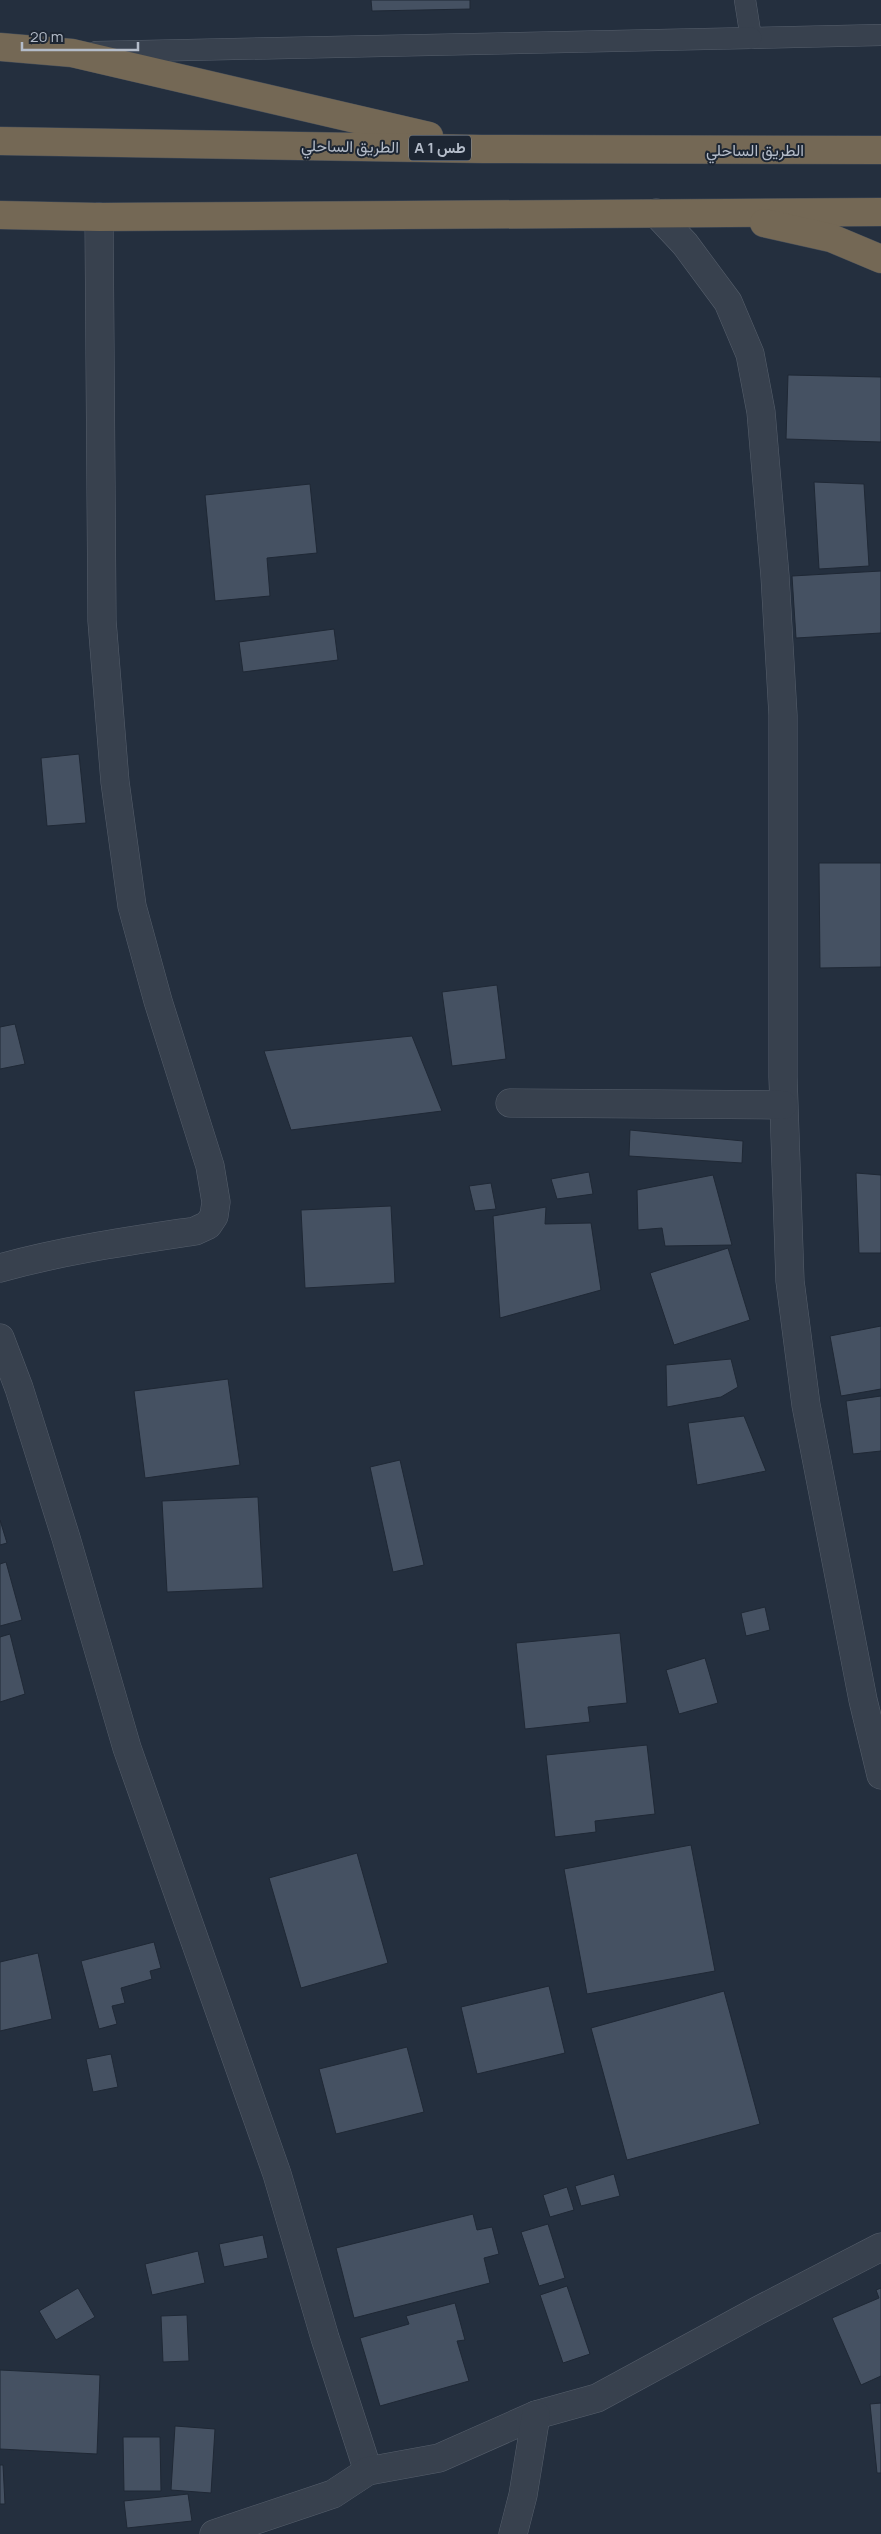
<svg xmlns="http://www.w3.org/2000/svg" width="881" height="2534" viewBox="0 0 881 2534" font-family="Manrope,Vazirmatn,sans-serif">
<style>
.building{fill:#455162;stroke:#1f2835}
.lines{fill:none;stroke-linecap:round;stroke-linejoin:round}
.lane-casing{stroke:#565f6c;stroke-width:22}
.street-casing{stroke:#565f6c;stroke-width:29}
.highway-casing{stroke:#434c59;stroke-width:29}
.lane{stroke:#38414e;stroke-width:21}
.street{stroke:#38414e;stroke-width:28}
.highway{stroke:#746855;stroke-width:28}
.labels{text-anchor:middle;stroke-width:4;stroke-linejoin:round;paint-order:stroke}
.shield{fill:#1d2633;stroke:#878f9c;stroke-width:1}
.shield-label{font-size:15px;font-weight:bold;fill:#b4bcc9}
.street-label{font-size:16px;fill:#b4bcc9;stroke:#1d2633}
</style>
<rect width="100%" height="100%" fill="#242f3e"/>
<g class="building">
<path d="M371 0H470V9L372 11Z"/>
<path d="M788 375 881 377V442L786 439Z"/>
<path d="M814 482 864 484 869 566 819 569Z"/>
<path d="M310 484 317 553 267 558 270 596 215 601 205 495Z"/>
<path d="M881 571V633L796 638 792 576Z"/>
<path d="M334 629 338 660 243 672 239 642Z"/>
<path d="M79 754 86 823 47 826 41 758Z"/>
<path d="M819 863H881V967L820 968Z"/>
<path d="M497 985 506 1059 452 1066 442 992Z"/>
<path d="M15 1024 25 1064 0 1069V1027Z"/>
<path d="M412 1036 442 1111 291 1130 264 1051Z"/>
<path d="M630 1130 743 1141 742 1163 629 1156Z"/>
<path d="M589 1172 593 1194 557 1199 551 1179Z"/>
<path d="M856 1173 881 1175V1253H859Z"/>
<path d="M713 1175 732 1245 665 1246 662 1228 638 1230 637 1190Z"/>
<path d="M491 1183 496 1209 475 1211 469 1186Z"/>
<path d="M391 1206 395 1283 305 1288 301 1210Z"/>
<path d="M546 1207 545 1224 591 1223 601 1290 500 1318 493 1216Z"/>
<path d="M728 1248 750 1320 674 1345 650 1273Z"/>
<path d="M881 1326V1389L841 1396 830 1336Z"/>
<path d="M731 1359 738 1387 721 1397 667 1407 666 1365Z"/>
<path d="M228 1379 240 1465 145 1478 134 1391Z"/>
<path d="M881 1396V1451L853 1454 846 1401Z"/>
<path d="M744 1416 766 1471 697 1485 688 1423Z"/>
<path d="M400 1460 424 1565 393 1572 370 1467Z"/>
<path d="M258 1497 263 1588 167 1592 162 1501Z"/>
<path d="M0 1520 7 1543 0 1545Z"/>
<path d="M6 1562 22 1620 0 1626V1564Z"/>
<path d="M765 1607 770 1630 746 1636 741 1613Z"/>
<path d="M620 1633 627 1703 588 1707 590 1722 525 1729 516 1643Z"/>
<path d="M10 1634 25 1694 0 1702V1637Z"/>
<path d="M705 1658 718 1703 679 1714 666 1670Z"/>
<path d="M647 1745 655 1814 595 1821 596 1832 555 1837 546 1755Z"/>
<path d="M691 1845 715 1971 587 1994 564 1869Z"/>
<path d="M357 1853 388 1963 301 1988 269 1878Z"/>
<path d="M154 1942 161 1968 150 1971 152 1979 121 1988 125 2003 112 2006 117 2024 99 2029 81 1961Z"/>
<path d="M38 1953 52 2019 0 2031V1962Z"/>
<path d="M549 1986 565 2053 477 2074 461 2007Z"/>
<path d="M724 1991 760 2124 627 2160 591 2028Z"/>
<path d="M407 2047 424 2112 336 2134 319 2069Z"/>
<path d="M111 2054 118 2087 93 2092 86 2059Z"/>
<path d="M614 2174 620 2196 581 2206 575 2186Z"/>
<path d="M567 2187 574 2210 550 2217 543 2195Z"/>
<path d="M473 2214 477 2230 492 2227 499 2254 484 2258 490 2283 354 2318 336 2248Z"/>
<path d="M548 2224 565 2278 539 2286 521 2232Z"/>
<path d="M263 2235 268 2258 224 2267 219 2244Z"/>
<path d="M198 2251 205 2283 152 2295 145 2264Z"/>
<path d="M567 2286 590 2354 563 2363 540 2295Z"/>
<path d="M78 2288 95 2317 56 2340 39 2311Z"/>
<path d="M881 2288V2376L861 2385 832 2318 879 2298 876 2290Z"/>
<path d="M455 2303 465 2340 457 2341 469 2381 380 2406 360 2338 409 2324 406 2316Z"/>
<path d="M187 2315 189 2361 163 2362 161 2316Z"/>
<path d="M0 2370 100 2375 97 2454 0 2449Z"/>
<path d="M881 2403V2473H877L870 2404Z"/>
<path d="M175 2426 215 2429 211 2493 171 2490Z"/>
<path d="M123 2437H160L161 2491H124Z"/>
<path d="M0 2465H3L5 2504H0Z"/>
<path d="M188 2494 192 2521 127 2528 124 2501Z"/>
</g>
<g class="lines">
<g class="lane-casing">
<g id="lane">
<path d="M745 0 751 38 881 35"/>
<path d="M96 52 751 38"/>
</g>
</g>
<g class="street-casing">
<g id="street">
<path d="M656 213 685 244 728 302 750 354 761 412 775 576 783 715V1077L790 1281 806 1405 863 1700 881 1775"/>
<path d="M510 1103 783 1105"/>
<path d="M0 1268C65 1250 129 1241 195 1231L208 1225 214 1216 216 1202 210 1166 158 1001 132 906 115 782 102 621 99 217"/>
<path d="M0 1338 19 1388 66 1538 127 1748 277 2174 325 2338 368 2471"/>
<path d="M214 2534 333 2494 368 2471 439 2458 536 2415 597 2398 759 2310 881 2247"/>
<path d="M513 2534 523 2495 536 2415"/>
</g>
</g>
<g class="highway-casing">
<g id="highway">
<path d="M0 47 72 53 429 136"/>
<path d="M0 141 482 149 881 150"/>
<path d="M0 215 99 217 881 212"/>
<path d="M764 223 831 238 881 259"/>
</g>
</g>
<use href="#lane" class="lane"/>
<use href="#street" class="street"/>
<use href="#highway" class="highway"/>
</g>
<g class="labels">
<rect class="shield" x="409" y="135.5" width="62" height="25" rx="4"/>
<g class="shield-label">
<text x="440" y="153">A 1 طس</text>
</g>
<g class="street-label">
<text transform="translate(350 146) rotate(1)" y="6">الطريق الساحلي</text>
<text x="755" y="156">الطريق الساحلي</text>
</g>
</g>
<path d="M22 42v8h116v-8" fill="none" stroke="#b4bcc9" stroke-width="2.5"/>
<text x="30" y="42" font-size="15" fill="#b4bcc9" stroke="#1d2633" stroke-width="4" paint-order="stroke">20 m</text>
</svg>
